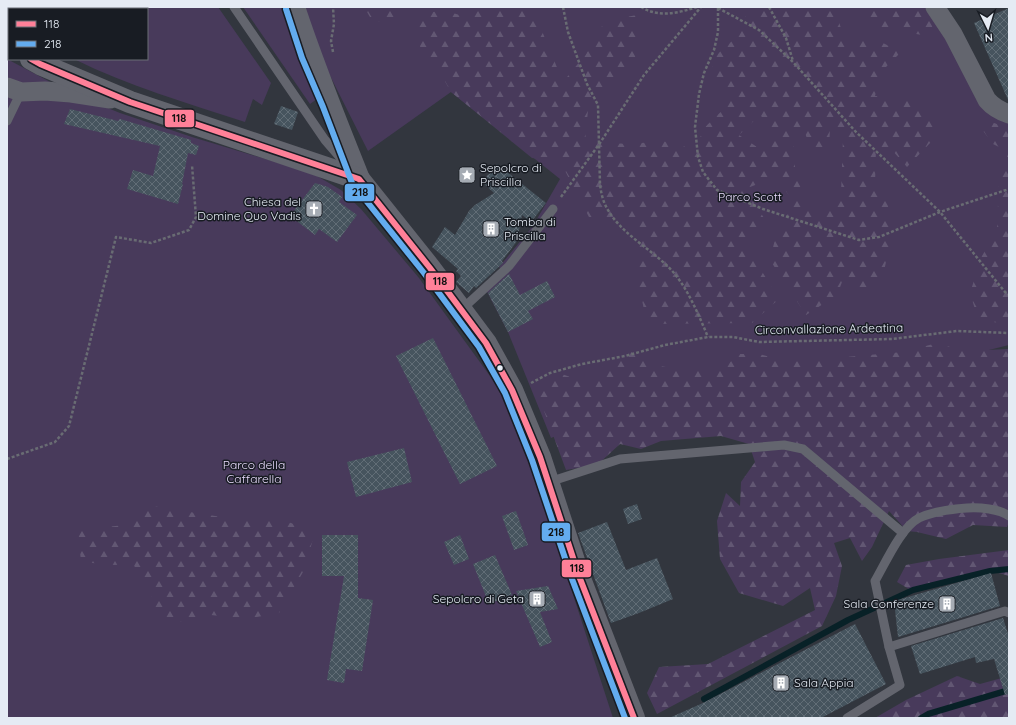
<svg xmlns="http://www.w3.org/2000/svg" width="1016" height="725" viewBox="0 0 1016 725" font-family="Quicksand,sans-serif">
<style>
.green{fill:#483a5b}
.forest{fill:url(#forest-firs);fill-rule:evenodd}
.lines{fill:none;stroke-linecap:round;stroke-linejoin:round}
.stream{stroke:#082127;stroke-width:6}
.building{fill:url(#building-cross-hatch)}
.path{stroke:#696c73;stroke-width:2.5;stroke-dasharray:3 2;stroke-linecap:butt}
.service{stroke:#63656e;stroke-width:9}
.minor{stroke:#63656e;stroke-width:19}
.tertiary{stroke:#63656e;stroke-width:22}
.bus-1-casing{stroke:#181c23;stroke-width:9}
.bus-2-casing{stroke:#181c23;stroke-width:9}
.bus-1{stroke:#ff8098;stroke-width:6}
.bus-2{stroke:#63acef;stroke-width:6}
.bus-dot{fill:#e5ebf4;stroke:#181c23;stroke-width:1.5}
.labels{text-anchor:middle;stroke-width:3;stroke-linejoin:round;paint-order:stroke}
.poi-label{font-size:12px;fill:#e5ebf4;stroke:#181c23;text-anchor:start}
.park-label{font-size:12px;fill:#ebddfe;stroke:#181c23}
.street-label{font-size:12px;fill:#e5ebf4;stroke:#181c23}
.line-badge{stroke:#181c23;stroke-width:1.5}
.pale-badge-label{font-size:11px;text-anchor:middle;font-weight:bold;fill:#111}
</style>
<defs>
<pattern id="forest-firs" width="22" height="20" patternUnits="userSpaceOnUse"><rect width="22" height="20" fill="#483a5b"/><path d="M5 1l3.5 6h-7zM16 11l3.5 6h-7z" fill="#625773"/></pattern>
<pattern id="building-cross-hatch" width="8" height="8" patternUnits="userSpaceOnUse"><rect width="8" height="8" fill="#46545e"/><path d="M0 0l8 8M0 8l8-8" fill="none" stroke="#616d76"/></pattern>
</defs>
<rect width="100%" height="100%" fill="#32363e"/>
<g class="green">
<path d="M7 7H218L271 83 262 105 253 99 245 122C187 103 128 86 74 59H147V9H9V27L7 26Z"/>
<path d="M243 7H283L317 99 310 104Z"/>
<path d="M303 7H928L954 51 976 99 990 113 1009 123V345L885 376 652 397 551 438 508 332 484 286 501 269 499 267 533 226 560 179 451 92 368 151 317 50Z"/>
<path d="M7 59 71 93 120 113 192 137 292 167 317 176 341 190 361 209 419 278 503 394 530 462 613 718H7Z"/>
</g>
<g class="forest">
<path d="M364 7H407L390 20 373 22Z"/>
<path d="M479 7H543L537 19 563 82 586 54 605 21 637 15 635 65 588 110 585 142 631 144 662 141 683 145 694 157 703 129 727 106V86L716 82 711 60 732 41 745 17 748 7H841L839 22 845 41H879L901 52 882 71 875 96 915 99 934 121 931 142 907 167 892 150 876 147 875 184 888 203 890 243 883 276 864 296 842 282 837 295 806 315 770 260 777 231 795 203 775 177 745 189 764 218 747 247 779 299 752 323 647 324 638 281V232L620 217 590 219 560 161 532 158 451 92 442 76 421 50 416 30 423 14 443 10 466 17 478 11ZM760 115 770 125V141L757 147 739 135ZM793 127 805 133 813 155 829 150 830 127 843 138 841 194 824 216 806 207 795 167Z"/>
<path d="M854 7H922L934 22 929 36 884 29 856 11Z"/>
<path d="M979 118 1009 128V325L978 319 970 293 982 256 997 231 999 177 1009 152 993 144 981 128Z"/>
<path d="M937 343 963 351 1009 349V522L1007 527 973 525 946 539 917 532 907 531 889 511 872 547 862 561 850 538 834 543 842 566 836 596 822 626 657 714 647 693 659 667 708 664 815 610 810 588 783 606 739 593 720 559 717 521 726 493 740 506 741 482 755 462 749 444 721 436 661 441 641 449 620 444 597 465 566 470 537 392 559 373 587 383 601 368 626 349 653 365 685 370 724 368 738 354H759L789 362 903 352Z"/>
<path d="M152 506 234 519 273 517 294 524 314 536 303 572 279 613 246 619 211 615 178 622 151 610 152 590 132 563 115 565 81 562 78 530 125 525Z"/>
<path d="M1009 550V576L992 571 914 592 897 582 906 565 939 559Z"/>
<path d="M957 676 980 684 1009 676V718H875L906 700Z"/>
</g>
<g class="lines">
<g class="stream">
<path d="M704 699 848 620 913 590 990 571 1009 569"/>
<path d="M921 718 928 714 1009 690"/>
</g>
</g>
<g class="building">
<path d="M1009 8V102L974 23Z"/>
<path d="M281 106 298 112 292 130 274 124Z"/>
<path d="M70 109 118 121 120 119 191 140V143L199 146 196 155 188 153 182 184H183L178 204 127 189 133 170 153 176 160 146 64 124Z"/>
<path d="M497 164 546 203 531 222 522 215 517 241 502 261 503 263 476 288 474 286 469 293 456 282 461 276 456 271 458 269 432 247 445 227 455 235 469 211 475 205 494 193 482 182Z"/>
<path d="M315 183 328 187 342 197 339 202 357 215 337 242 319 229 315 235 290 216Z"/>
<path d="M509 274 520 295 547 281 555 297 528 311 533 319 508 332 488 293Z"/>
<path d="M433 338 497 466 460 484 396 356Z"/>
<path d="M404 448 412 482 356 497 347 462Z"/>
<path d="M637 504 642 519 628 524 623 509Z"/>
<path d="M516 511 528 545 514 550 502 516Z"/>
<path d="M607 522 626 570 657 558 673 599 639 613 611 623 578 533Z"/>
<path d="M322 535H358V598L373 600 362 671 346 669 344 683 327 680 344 576H322Z"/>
<path d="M460 535 469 559 454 565 444 542Z"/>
<path d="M495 555 512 595 489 604 473 564Z"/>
<path d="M991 573 1000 606 898 637 894 601Z"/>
<path d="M548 586 558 609 540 612 552 642 540 647 516 591Z"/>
<path d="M1003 618 1009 637V694L1005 695 994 659 976 663 975 657 920 674 911 646Z"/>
<path d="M855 624 886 684 821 718H669L703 703Z"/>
</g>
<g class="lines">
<g class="path">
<path d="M563 7 568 32 587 84 598 105 600 184C601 193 603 202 608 210 623 236 654 250 674 273 689 291 699 316 708 337"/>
<path d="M641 7C659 18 678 13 697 7"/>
<path d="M769 7 786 38 793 61"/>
<path d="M718 8V32L714 50 704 73 699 94 695 127 698 157 703 172 717 190 763 209 859 240 879 237 940 212 1009 189"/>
<path d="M718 8 759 30 793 62 856 132 940 212 1005 292 1009 295"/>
<path d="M333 52 331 41 334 24 333 7"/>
<path d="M561 197 600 143 644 75 701 7"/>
<path d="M531 383 550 373 582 364 625 356 665 345 708 337H733L759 342 892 339 957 331 1009 333"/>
<path d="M7 459 55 442 69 426 116 237 151 243 189 230 196 217 192 165"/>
</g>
<g class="service">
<path d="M234 7 325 140 344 162"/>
<path d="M7 121 21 92"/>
<path d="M461 310 509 266 553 209"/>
<path d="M549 482 620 459 784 445 803 449 903 533"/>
<path d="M889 647 1005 611 1009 613"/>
<path d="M847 718 900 685 889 647 875 581C885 564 901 527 919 518 932 512 953 509 967 508 979 507 1000 509 1009 516"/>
</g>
<g class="minor">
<path d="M935 7 953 34 987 100C993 107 1000 111 1009 114"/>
<path d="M7 87 21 92 45 91 71 93 110 99"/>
</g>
<g class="tertiary">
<path d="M294 7C313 65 336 122 359 179"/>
<path d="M7 45 9 46"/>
<path d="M31 59 40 64 130 102 359 179 430 268 486 343 512 390 540 457 579 576 634 718"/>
</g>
<g class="bus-1-casing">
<path id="bus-1" d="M31 59 40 64 130 102 359 179 430 268 486 343 512 390 540 457 579 576 634 718"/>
</g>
<g class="bus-2-casing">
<path id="bus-2" d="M286 9 302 58 323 107 352 183 424 273 479 347 505 393 532 460 572 579 625 718"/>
</g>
<use href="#bus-1" class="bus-1"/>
<use href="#bus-2" class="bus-2"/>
</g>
<defs>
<g id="sight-square" transform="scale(0.9)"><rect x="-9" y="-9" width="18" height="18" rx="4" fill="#a6acb4" stroke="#181c23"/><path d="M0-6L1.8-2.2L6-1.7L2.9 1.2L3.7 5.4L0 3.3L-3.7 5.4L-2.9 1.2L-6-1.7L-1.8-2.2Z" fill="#fff"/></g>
<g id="church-square" transform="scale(0.9)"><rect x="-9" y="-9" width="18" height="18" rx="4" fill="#a6acb4" stroke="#181c23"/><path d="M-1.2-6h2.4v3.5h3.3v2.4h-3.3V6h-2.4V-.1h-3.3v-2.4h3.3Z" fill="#fff"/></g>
<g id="building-square" transform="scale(0.9)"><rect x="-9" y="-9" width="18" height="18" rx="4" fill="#a6acb4" stroke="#181c23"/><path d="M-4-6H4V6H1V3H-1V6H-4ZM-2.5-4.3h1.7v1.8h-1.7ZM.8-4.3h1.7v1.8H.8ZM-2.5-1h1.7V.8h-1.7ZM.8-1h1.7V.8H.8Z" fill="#fff"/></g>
</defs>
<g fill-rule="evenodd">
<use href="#sight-square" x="467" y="175"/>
<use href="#church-square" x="314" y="209"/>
<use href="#building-square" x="491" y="229"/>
<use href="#building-square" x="537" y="599"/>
<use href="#building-square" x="947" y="604"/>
<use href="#building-square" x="781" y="683"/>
</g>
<circle class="bus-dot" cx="500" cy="368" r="3.5"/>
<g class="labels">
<g class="poi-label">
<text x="480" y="172">Sepolcro di<tspan x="480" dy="14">Priscilla</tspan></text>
<text x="301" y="206" text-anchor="end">Chiesa del<tspan x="301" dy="14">Domine Quo Vadis</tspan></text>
<text x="504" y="226">Tomba di<tspan x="504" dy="14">Priscilla</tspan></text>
<text x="524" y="603" text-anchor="end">Sepolcro di Geta</text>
<text x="934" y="608" text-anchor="end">Sala Conferenze</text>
<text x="794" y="687">Sala Appia</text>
</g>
<g class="park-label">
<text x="750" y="201">Parco Scott</text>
<text x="254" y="469">Parco della<tspan x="254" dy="14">Caffarella</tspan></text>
</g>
<g class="street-label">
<text transform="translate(829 329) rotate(-1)" y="4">Circonvallazione Ardeatina</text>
</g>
</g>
<g class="line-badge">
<rect x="164" y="109" width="31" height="19" rx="4" fill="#ff8098"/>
<rect x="344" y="183" width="31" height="19" rx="4" fill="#63acef"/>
<rect x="425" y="272" width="30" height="19" rx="4" fill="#ff8098"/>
<rect x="541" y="522" width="30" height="20" rx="4" fill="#63acef"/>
<rect x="561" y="559" width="31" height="19" rx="4" fill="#ff8098"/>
</g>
<g class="pale-badge-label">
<text x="179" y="122">118</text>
<text x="360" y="196">218</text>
<text x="440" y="285">118</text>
<text x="556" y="536">218</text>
<text x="577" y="572">118</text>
</g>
<rect width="1016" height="725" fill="none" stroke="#e5ebf4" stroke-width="16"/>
<rect x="8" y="8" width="140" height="52" fill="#181c23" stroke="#6a6f77"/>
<rect x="16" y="21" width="20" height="6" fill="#ff8098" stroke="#6a6f77"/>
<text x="44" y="28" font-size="12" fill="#e5ebf4">118</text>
<rect x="16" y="41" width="20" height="6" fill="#63acef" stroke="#6a6f77"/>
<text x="44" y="48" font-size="12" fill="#e5ebf4">218</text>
<g transform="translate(988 28) rotate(175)" stroke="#181c23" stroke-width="3" paint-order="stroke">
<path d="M0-3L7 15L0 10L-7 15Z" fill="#e5ebf4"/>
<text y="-6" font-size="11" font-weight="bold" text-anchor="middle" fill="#e5ebf4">N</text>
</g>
</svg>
